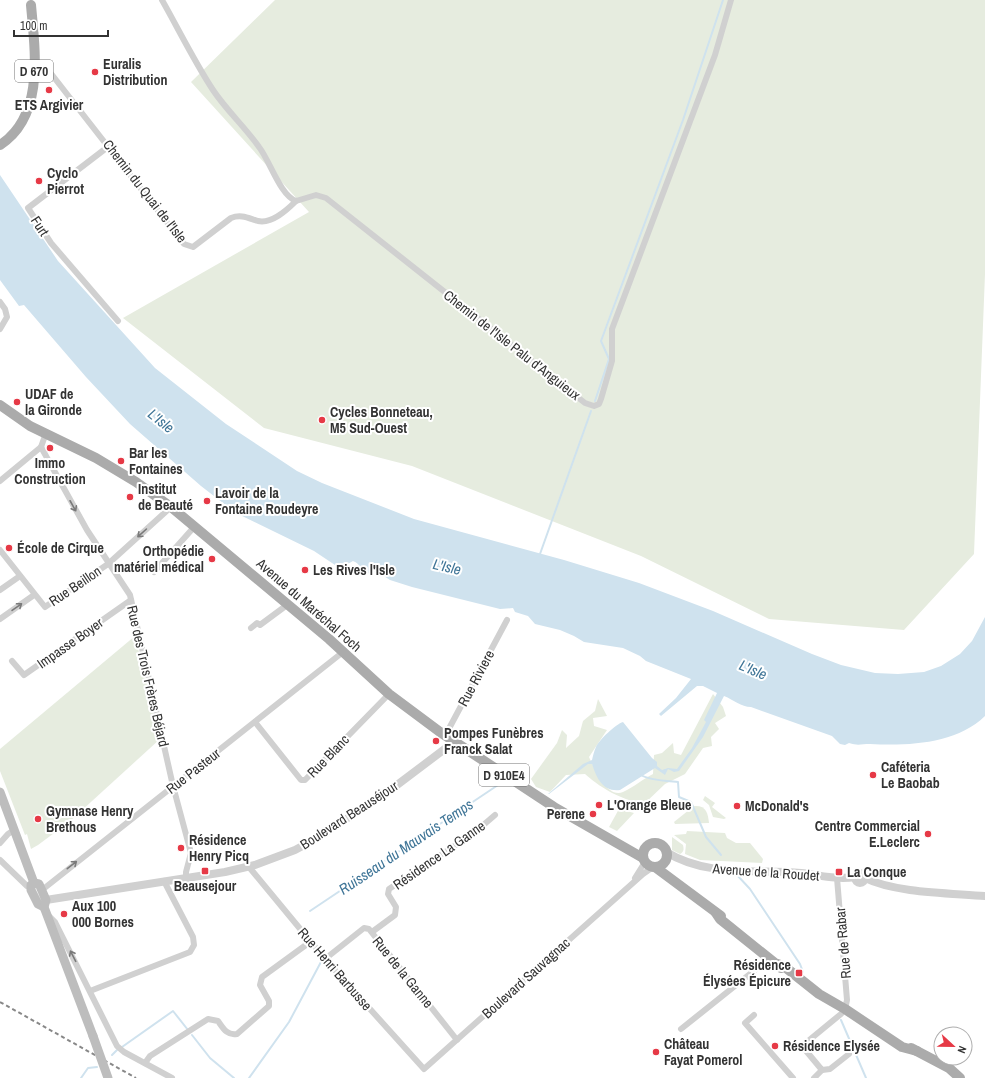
<svg xmlns="http://www.w3.org/2000/svg" width="985" height="1078" viewBox="0 0 985 1078" font-family="'Archivo Narrow',sans-serif">
<style>
.green{fill:#e6ecdf}
.water{fill:#cfe2ee}
.lines{fill:none;stroke-linecap:round;stroke-linejoin:round}
.stream{stroke:#cfe2ee;stroke-width:2}
.minor{stroke:#d0d0d0;stroke-width:6}
.tertiary{stroke:#d0d0d0;stroke-width:8}
.secondary{stroke:#bdbdbd;stroke-width:9}
.primary{stroke:#ababab;stroke-width:10}
.rail{stroke:#888;stroke-width:2;stroke-dasharray:4 3;stroke-linecap:butt}
.secondary-bridge{stroke:#bdbdbd;stroke-width:9}
.oneway{stroke:#7a7a7a}
.poi-dot{fill:#e63946;stroke:#fff;stroke-width:1.5}
.labels{text-anchor:middle;stroke-width:4;stroke-linejoin:round;paint-order:stroke}
.shield{fill:#fff;stroke:#707070;stroke-width:1}
.shield-label{font-size:13px;font-weight:bold;fill:#333}
.poi-label{font-size:14px;font-weight:bold;fill:#333;stroke:#fff;text-anchor:start}
.street-label{font-size:14px;fill:#333;stroke:#fff}
.water-label{font-size:15px;font-style:italic;fill:#3f7597;stroke:#fff}
</style>
<rect width="100%" height="100%" fill="#fff"/>
<g class="green">
<path d="M275 0H985V274L974 554 904 630 769 619 641 556 412 466 264 428 123 318 309 212 191 82Z"/>
<path d="M135 636 160 739 69 822 38 845 31 849 27 834 25 835 0 771V749Z"/>
<path d="M713 694 723 707 726 716 715 723 719 729 711 737 712 746 703 748 685 774 665 784 643 805C617 796 606 792 585 774L566 775 550 792 536 787 531 779 557 743 562 730 567 735 566 748 579 736 583 721 595 711 598 699 607 716 593 718 594 726 607 730 589 757C594 768 607 799 623 792 634 787 643 779 653 774L654 755 662 753 673 743 674 753 681 755Z"/>
<path d="M705 796 715 803 712 807 726 818 724 819 713 817 709 805 703 800Z"/>
<path d="M694 806C706 805 708 813 709 823L675 824 674 822Z"/>
<path d="M619 809 634 813 617 831 609 827Z"/>
<path d="M687 831 725 833 727 838 736 843H750L763 859 762 863 700 860 685 854 686 844 674 835 686 834Z"/>
<path d="M672 837 683 845C684 849 684 852 680 854L672 850Z"/>
</g>
<path class="water" d="M0 175 58 261 155 368 226 424 297 471 322 483 414 519 564 560 639 583 713 611 812 654 841 665 875 673 898 674 924 672 941 666 960 654 972 641 985 617V716C956 744 909 746 870 744 861 744 858 746 849 743L845 745 840 744 832 736 751 707C741 707 734 700 724 696L703 737 679 771 674 772 668 769 665 775 655 768 620 790C603 792 597 779 592 764H588L549 794H548L583 764 592 760C593 756 594 751 596 747 599 740 616 724 623 722L652 758 657 762V766L662 770 668 768 677 769 692 748 706 722 704 720 717 693 703 686H697L661 716 659 714 676 698 691 679 646 661 640 656 623 648 584 642 574 636 560 630 535 624 528 616 515 612 513 608 500 609 412 587 390 580 376 571 370 574C360 570 361 564 353 561L344 566 335 565 314 551 236 513 201 486 130 424 86 377 24 305 19 306 0 280Z"/>
<g class="lines">
<g class="stream">
<path d="M595 401 609 359 601 341 683 120 723 0"/>
<path d="M540 554 591 411"/>
<path d="M641 775C648 780 668 781 678 782L679 797 691 802 706 837 721 855"/>
<path d="M737 875 750 889 800 964 803 972"/>
<path d="M310 911 501 783"/>
<path d="M841 1020 866 1078"/>
<path d="M192 1035 210 1058 234 1078"/>
<path d="M122 1047 173 1011 188 1030"/>
<path d="M112 1055 117 1050"/>
<path d="M81 1078 88 1068 97 1067"/>
<path d="M249 1078 289 1022 322 960"/>
</g>
<g class="minor">
<path d="M162 0C179 30 194 61 213 90 227 111 245 127 259 147 270 161 280 195 296 201L316 195 326 198 585 403 594 406 599 404 601 399 612 361V329L715 55 731 0"/>
<path d="M27 63 43 65 49 71 184 244 193 247 231 218C241 214 248 218 258 221 272 224 287 210 296 201"/>
<path d="M109 146 28 208 51 243 118 321"/>
<path d="M0 302 5 309 7 317 0 329"/>
<path d="M41 447 87 530 130 595 173 786 191 853 186 872V878"/>
<path d="M0 481 41 447 46 433"/>
<path d="M0 550 45 607 108 564 171 507"/>
<path d="M154 572 195 526"/>
<path d="M0 590 20 576"/>
<path d="M0 619 34 595"/>
<path d="M251 628 257 623 260 625 287 605"/>
<path d="M12 661 24 675 131 600"/>
<path d="M255 722 301 780H305L389 694"/>
<path d="M445 736 507 620"/>
<path d="M0 843 8 834 14 830"/>
<path d="M0 860 27 886 31 887"/>
<path d="M249 867 325 959 424 1069 643 874 653 867"/>
<path d="M635 878 645 862"/>
<path d="M837 878 847 1000 845 1009"/>
<path d="M42 890 343 652"/>
<path d="M49 916 55 922 117 1046 124 1052 172 1078"/>
<path d="M372 932 395 915 396 907 388 894 389 889 474 833 495 815"/>
<path d="M325 959 364 928 369 929 457 1040"/>
<path d="M90 991 190 952 194 945 193 937 164 881"/>
<path d="M841 1014 802 1046 822 1070 830 1069 849 1054"/>
<path d="M754 1015 745 1023 793 1078"/>
<path d="M681 1029 770 958"/>
<path d="M145 1063 150 1056 208 1019 218 1021C223 1028 227 1036 237 1034L269 1006V1001L260 985 262 977 310 942"/>
<path d="M814 1078 822 1070"/>
</g>
<g class="tertiary">
<path d="M666 852C707 877 754 869 801 873 819 875 837 880 855 877"/>
<circle cx="860" cy="878" r="5"/>
<path d="M865 878C895 893 950 893 985 896"/>
<path d="M46 900 225 872 255 865 295 850 319 837 393 788 454 742"/>
</g>
<g class="secondary">
<path d="M0 792 34 883 39 884 46 900 44 907 38 904 31 890V885L34 883"/>
<path d="M44 907 93 1036"/>
</g>
<g class="primary">
<path d="M0 145C45 116 35 51 31 5"/>
<path d="M0 405 30 426 96 458 136 482 171 507 329 639 389 694 440 732 554 807 643 858"/>
<circle cx="655" cy="855" r="12"/>
<path d="M655 867 721 916"/>
<path d="M716 913 720 919 781 968"/>
<path d="M778 964 785 967 819 994 845 1009 902 1047 917 1051"/>
<path d="M911 1048 949 1068 960 1078"/>
</g>
<path class="rail" d="M0 1002 136 1078"/>
<path class="secondary-bridge" d="M93 1036 108 1078"/>
</g>
<defs><path id="oneway-shaft" d="M-6 0H5M1.5-3L5.5 0L1.5 3" fill="none" stroke-width="1.6" stroke-linecap="round" stroke-linejoin="round"/></defs>
<g class="oneway">
<use href="#oneway-shaft" transform="translate(73 506) rotate(61)"/>
<use href="#oneway-shaft" transform="translate(142 533) rotate(138)"/>
<use href="#oneway-shaft" transform="translate(17 607) rotate(-35)"/>
<use href="#oneway-shaft" transform="translate(72 865) rotate(-38)"/>
<use href="#oneway-shaft" transform="translate(73 956) rotate(-117)"/>
</g>
<g class="poi-dot">
<circle cx="95" cy="72" r="4"/>
<circle cx="49" cy="90" r="4"/>
<circle cx="39" cy="181" r="4"/>
<circle cx="17" cy="402" r="4"/>
<circle cx="322" cy="420" r="4"/>
<circle cx="50" cy="448" r="4"/>
<circle cx="121" cy="461" r="4"/>
<circle cx="130" cy="497" r="4"/>
<circle cx="207" cy="501" r="4"/>
<circle cx="9" cy="548" r="4"/>
<circle cx="212" cy="559" r="4"/>
<circle cx="305" cy="570" r="4"/>
<circle cx="436" cy="741" r="4"/>
<circle cx="873" cy="775" r="4"/>
<circle cx="599" cy="805" r="4"/>
<circle cx="737" cy="806" r="4"/>
<circle cx="593" cy="814" r="4"/>
<circle cx="38" cy="819" r="4"/>
<circle cx="928" cy="834" r="4"/>
<circle cx="181" cy="848" r="4"/>
<rect x="201" y="867" width="8" height="8" rx="2"/>
<rect x="835" y="868" width="8" height="8" rx="2"/>
<circle cx="64" cy="914" r="4"/>
<rect x="795" y="969" width="8" height="8" rx="2"/>
<circle cx="775" cy="1046" r="4"/>
<circle cx="656" cy="1052" r="4"/>
</g>
<g class="labels">
<g class="shield">
<rect x="15" y="60" width="38" height="22" rx="3"/>
<rect x="479" y="764" width="50" height="22" rx="3"/>
</g>
<g class="shield-label">
<text x="34" y="76">D 670</text>
<text x="504" y="780">D 910E4</text>
</g>
<g class="poi-label">
<text x="103" y="69">Euralis<tspan x="103" dy="16">Distribution</tspan></text>
<text x="49" y="110" text-anchor="middle">ETS Argivier</text>
<text x="47" y="178">Cyclo<tspan x="47" dy="16">Pierrot</tspan></text>
<text x="25" y="399">UDAF de<tspan x="25" dy="16">la Gironde</tspan></text>
<text x="330" y="417">Cycles Bonneteau,<tspan x="330" dy="16">M5 Sud-Ouest</tspan></text>
<text x="129" y="458">Bar les<tspan x="129" dy="16">Fontaines</tspan></text>
<text x="50" y="468" text-anchor="middle">Immo<tspan x="50" dy="16">Construction</tspan></text>
<text x="138" y="494">Institut<tspan x="138" dy="16">de Beauté</tspan></text>
<text x="215" y="498">Lavoir de la<tspan x="215" dy="16">Fontaine Roudeyre</tspan></text>
<text x="17" y="553">École de Cirque</text>
<text x="204" y="556" text-anchor="end">Orthopédie<tspan x="204" dy="16">matériel médical</tspan></text>
<text x="313" y="575">Les Rives l'Isle</text>
<text x="444" y="738">Pompes Funèbres<tspan x="444" dy="16">Franck Salat</tspan></text>
<text x="881" y="772">Caféteria<tspan x="881" dy="16">Le Baobab</tspan></text>
<text x="607" y="810">L'Orange Bleue</text>
<text x="745" y="811">McDonald's</text>
<text x="46" y="816">Gymnase Henry<tspan x="46" dy="16">Brethous</tspan></text>
<text x="585" y="819" text-anchor="end">Perene</text>
<text x="920" y="831" text-anchor="end">Centre Commercial<tspan x="920" dy="16">E.Leclerc</tspan></text>
<text x="189" y="845">Résidence<tspan x="189" dy="16">Henry Picq</tspan></text>
<text x="847" y="877">La Conque</text>
<text x="205" y="891" text-anchor="middle">Beausejour</text>
<text x="72" y="911">Aux 100<tspan x="72" dy="16">000 Bornes</tspan></text>
<text x="791" y="970" text-anchor="end">Résidence<tspan x="791" dy="16">Élysées Épicure</tspan></text>
<text x="664" y="1049">Château<tspan x="664" dy="16">Fayat Pomerol</tspan></text>
<text x="783" y="1051">Résidence Elysée</text>
</g>
<g class="street-label">
<text transform="translate(145 191) rotate(52)" y="5">Chemin du Quai de l'Isle</text>
<text transform="translate(40 226) rotate(57)" y="5">Furt</text>
<text transform="translate(512 345) rotate(38)" y="5">Chemin de l'Isle Palu d’Anguieux</text>
<text transform="translate(75 586) rotate(-34)" y="5">Rue Beillon</text>
<text transform="translate(309 605) rotate(41)" y="5">Avenue du Maréchal Foch</text>
<text transform="translate(70 643) rotate(-35)" y="5">Impasse Boyer</text>
<text transform="translate(148 676) rotate(77)" y="5">Rue des Trois Frères Béjard</text>
<text transform="translate(476 678) rotate(-62)" y="5">Rue Riviere</text>
<text transform="translate(328 756) rotate(-46)" y="5">Rue Blanc</text>
<text transform="translate(193 771) rotate(-38)" y="5">Rue Pasteur</text>
<text transform="translate(349 815) rotate(-33)" y="5">Boulevard Beauséjour</text>
<text transform="translate(439 855) rotate(-35)" y="5">Résidence La Ganne</text>
<text transform="translate(766 872) rotate(4)" y="5">Avenue de la Roudet</text>
<text transform="translate(843 943) rotate(-95)" y="5">Rue de Rabar</text>
<text transform="translate(335 969) rotate(49)" y="5">Rue Henri Barbusse</text>
<text transform="translate(403 972) rotate(51)" y="5">Rue de la Ganne</text>
<text transform="translate(526 978) rotate(-42)" y="5">Boulevard Sauvagnac</text>
</g>
<g class="water-label">
<text transform="translate(161 421) rotate(39)" y="5">L'Isle</text>
<text transform="translate(447 567) rotate(13)" y="5">L'Isle</text>
<text transform="translate(753 670) rotate(23)" y="5">L'Isle</text>
<text transform="translate(406 847) rotate(-34)" y="5">Ruisseau du Mauvais Temps</text>
</g>
</g>
<g transform="translate(953 1046) rotate(112)"><circle r="19" fill="#ffffff" stroke="#adadad"/>
<path d="M0-3L7 15L0 10L-7 15Z" fill="#e63946"/>
<text y="-6" font-size="11" font-weight="bold" text-anchor="middle" fill="#333333">N</text>
</g>
<path d="M14 30v6h94v-6" fill="none" stroke="#333333" stroke-width="2"/>
<text x="20" y="30" font-size="12" fill="#333333" stroke="#ffffff" stroke-width="3" paint-order="stroke">100 m</text>
</svg>
